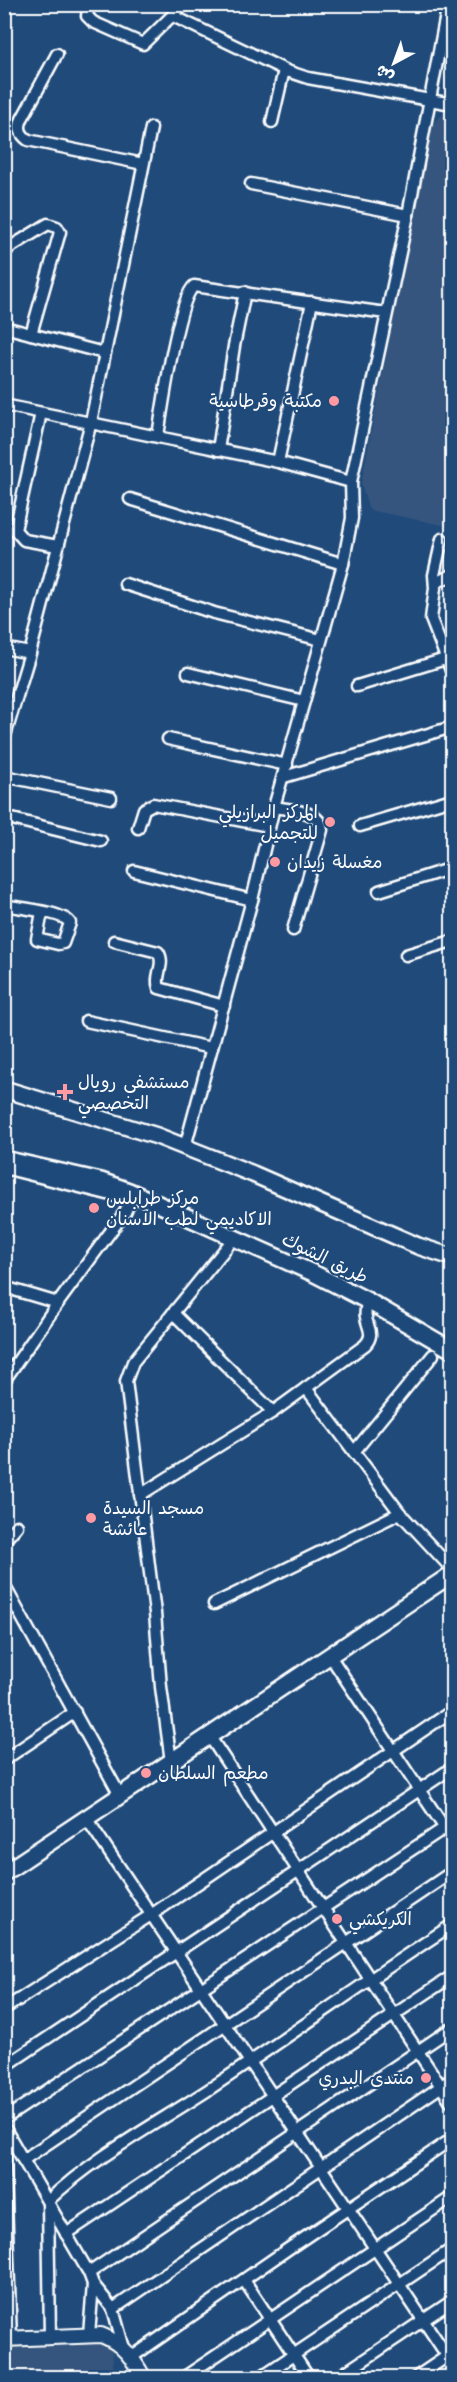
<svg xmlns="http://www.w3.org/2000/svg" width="457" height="2382" viewBox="0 0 457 2382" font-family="'Architects Daughter','Playpen Sans Arabic',sans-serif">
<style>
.built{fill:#34557e}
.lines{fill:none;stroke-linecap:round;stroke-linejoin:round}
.street-casing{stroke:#fff;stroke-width:15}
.secondary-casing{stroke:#fff;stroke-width:18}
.primary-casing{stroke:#fff;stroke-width:20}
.street{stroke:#1f4a7a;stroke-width:10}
.secondary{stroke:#1f4a7a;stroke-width:14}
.primary{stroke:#1f4a7a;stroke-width:15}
.poi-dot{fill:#ff9aa2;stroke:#1f4a7a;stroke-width:2}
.labels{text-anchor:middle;stroke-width:4.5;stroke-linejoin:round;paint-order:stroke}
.poi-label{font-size:18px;fill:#fff;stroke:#1f4a7a;text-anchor:start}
.street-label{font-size:18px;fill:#fff;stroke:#1f4a7a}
</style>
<rect width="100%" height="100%" fill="#1f4a7a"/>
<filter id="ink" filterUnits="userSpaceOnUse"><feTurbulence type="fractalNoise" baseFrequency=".0167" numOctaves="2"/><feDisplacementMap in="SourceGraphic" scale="12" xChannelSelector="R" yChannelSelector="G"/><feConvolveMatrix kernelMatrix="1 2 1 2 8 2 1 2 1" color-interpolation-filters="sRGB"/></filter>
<g filter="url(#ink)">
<g class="built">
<path d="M447 111 452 112V527L369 510 361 484 432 124Z"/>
<path d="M87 2329 112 2348 114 2377 5 2378V2336Z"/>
</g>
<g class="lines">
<g class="street-casing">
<g id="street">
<path d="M89 4 87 16 93 22 143 44 184 4"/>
<path d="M173 16 287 71 308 78 452 104"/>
<path d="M57 54 22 119C18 128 20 134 28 140L143 164"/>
<path d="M272 122 284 70"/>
<path d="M251 184 408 215"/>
<path d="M4 251 48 224 57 227 60 232 31 334"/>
<path d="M4 327 104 353"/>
<path d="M4 405 278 462 351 482"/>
<path d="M41 413 15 530 24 540 58 546"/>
<path d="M158 436C162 410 178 299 194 286L386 313"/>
<path d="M218 450 234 346 245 292"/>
<path d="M278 462 312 302"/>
<path d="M130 499 343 564"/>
<path d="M442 539 434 575 435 588 431 619 452 673"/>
<path d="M435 583 452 575"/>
<path d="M125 584 214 613 321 640"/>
<path d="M4 648 30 653"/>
<path d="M188 673 304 701"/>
<path d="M357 686 452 657"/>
<path d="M4 739 30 653 91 422 151 128"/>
<path d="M168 739 287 765"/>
<path d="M4 776 111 798"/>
<path d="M284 777 452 727"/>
<path d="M274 807C290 810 321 810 322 830L293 930"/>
<path d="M4 817 101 841"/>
<path d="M360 826 452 799"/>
<path d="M138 828 144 809 153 804 269 826"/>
<path d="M134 871 252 900"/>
<path d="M379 891 452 868"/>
<path d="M4 905C19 908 64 912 70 923L63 943 58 944 37 939 42 912"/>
<path d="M114 941 158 952C166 964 154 976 159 988L224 1006"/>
<path d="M406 955 452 941"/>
<path d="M86 1021 211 1048"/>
<path d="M185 1147 252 900 274 807 343 564 352 518 351 482 408 215 448 4"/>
<path d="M4 1168 131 1200"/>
<path d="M4 1287 58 1303"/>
<path d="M173 1313 273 1412"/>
<path d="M4 1381 58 1303 125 1212 134 1193"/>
<path d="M306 1388 400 1513 452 1569"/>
<path d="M354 1452 433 1355"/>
<path d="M140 1495 273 1412 365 1345C379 1330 359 1324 368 1301"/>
<path d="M4 1541 17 1526"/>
<path d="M4 1585 121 1797"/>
<path d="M214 1604 400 1513"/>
<path d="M330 1656 452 1839"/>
<path d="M210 1737 452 2103"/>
<path d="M4 1760 75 1712"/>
<path d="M171 1762 161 1687 155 1613 126 1381 133 1362 235 1237"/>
<path d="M87 1819 452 2363"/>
<path d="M4 2009 151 1915 452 1711"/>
<path d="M4 2067 452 1768"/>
<path d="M4 2119 452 1823"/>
<path d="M4 2127 89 2273 93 2284 113 2309 124 2348"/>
<path d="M4 2145 11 2339"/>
<path d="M23 2160 452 1872"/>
<path d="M66 2234 452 1976"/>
<path d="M89 2273 452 2028"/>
<path d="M244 2280 309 2378"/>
<path d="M113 2309 452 2079"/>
<path d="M89 2335 93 2284"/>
<path d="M50 2336 48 2201C92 2158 156 2124 208 2090 290 2036 370 1978 452 1925"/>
<path d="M132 2357 288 2249 452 2139"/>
<path d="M183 2378 452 2197"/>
<path d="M259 2378 452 2249"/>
<path d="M337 2378 452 2301"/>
<path d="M415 2378 452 2353"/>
</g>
</g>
<g class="secondary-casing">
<path id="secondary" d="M4 2339 101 2335C123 2343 133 2359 144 2378"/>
</g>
<g class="primary-casing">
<g id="primary">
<path d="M4 1089 157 1136 253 1174 418 1246 452 1257"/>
<path d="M4 1159 101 1181 129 1191 313 1273 368 1301 452 1350"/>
<path d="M4 1873 452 1574"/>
</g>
</g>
<use href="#street" class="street"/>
<use href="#secondary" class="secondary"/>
<use href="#primary" class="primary"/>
</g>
</g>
<g class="poi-dot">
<circle cx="334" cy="401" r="6"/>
<circle cx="330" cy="822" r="6"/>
<circle cx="275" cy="862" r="6"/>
<path d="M62 1083h6v6h6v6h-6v6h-6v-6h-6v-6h6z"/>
<circle cx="94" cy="1208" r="6"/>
<circle cx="91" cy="1518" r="6"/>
<circle cx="146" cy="1773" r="6"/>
<circle cx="337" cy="1919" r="6"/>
<circle cx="426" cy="2078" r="6"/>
</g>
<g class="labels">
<g class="poi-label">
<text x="322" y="407" text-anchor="end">مكتبة وقرطاسية</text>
<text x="318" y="818" text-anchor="end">المركز البرازيلي<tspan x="318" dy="21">للتجميل</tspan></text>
<text x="287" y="868">مغسلة زيدان</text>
<text x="78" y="1088">مستشفى رويال<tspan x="78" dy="21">التخصصي</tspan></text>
<text x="106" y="1204">مركز طرابلس<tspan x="106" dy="21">الاكاديمي لطب الاسنان</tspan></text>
<text x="103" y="1514">مسجد السيدة<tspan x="103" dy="21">عائشة</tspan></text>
<text x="158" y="1779">مطعم السلطان</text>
<text x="349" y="1925">الكريكشي</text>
<text x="414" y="2084" text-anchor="end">منتدى البدري</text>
</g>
<g class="street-label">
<text transform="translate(325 1258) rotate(26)" y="6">طريق الشوك</text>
</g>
</g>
<rect width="457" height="2382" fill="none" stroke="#1f4a7a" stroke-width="24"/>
<rect x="12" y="12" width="433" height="2358" fill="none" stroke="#fff" stroke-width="2" filter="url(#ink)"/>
<g transform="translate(394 63) rotate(221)" stroke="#1f4a7a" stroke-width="4.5" paint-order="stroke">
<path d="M0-4.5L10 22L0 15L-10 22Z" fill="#ffffff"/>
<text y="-9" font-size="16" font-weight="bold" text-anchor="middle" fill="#ffffff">ش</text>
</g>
</svg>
